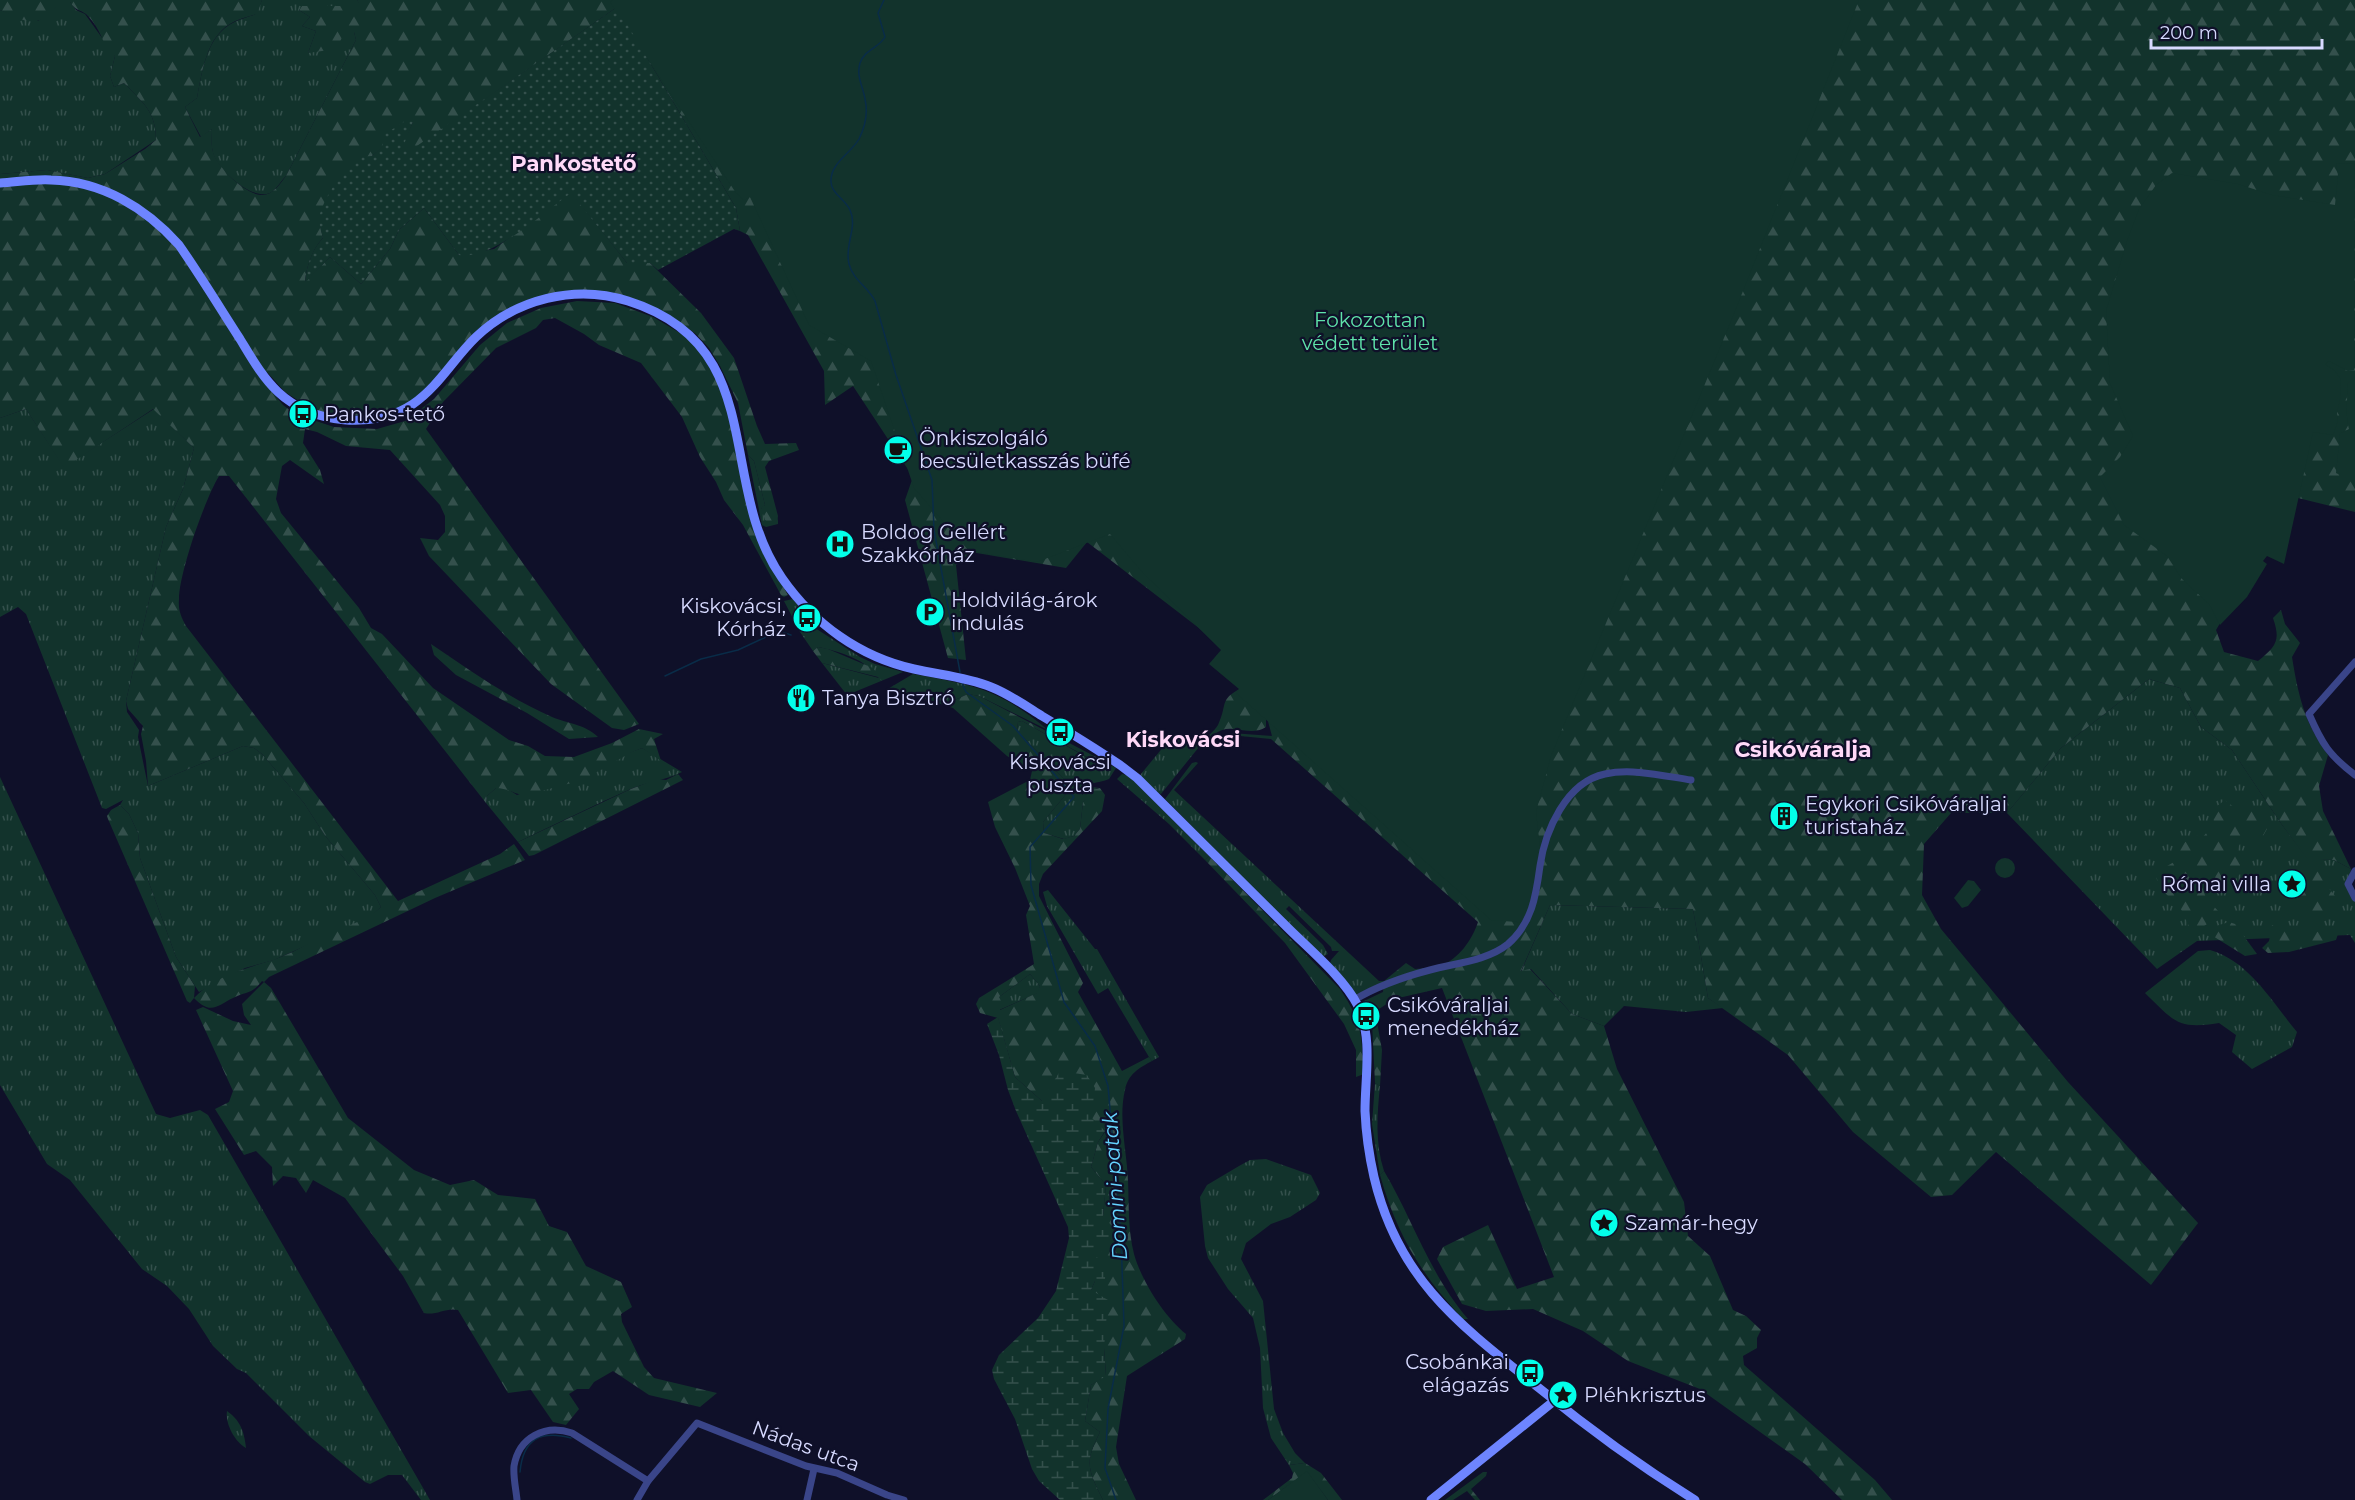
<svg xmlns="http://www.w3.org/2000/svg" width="2355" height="1500" viewBox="0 0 2355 1500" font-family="Montserrat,sans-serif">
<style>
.grass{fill:url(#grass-tufts)}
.forest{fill:url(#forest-firs);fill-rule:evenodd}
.wetland{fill:url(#wetland-marsh)}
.park{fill:#12332c}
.garden{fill:url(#garden-dots)}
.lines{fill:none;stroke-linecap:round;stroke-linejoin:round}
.stream{stroke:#092c48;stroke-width:1.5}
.street{stroke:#3a4589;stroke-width:7}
.secondary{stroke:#6e85ff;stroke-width:9}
.labels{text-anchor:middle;stroke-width:4.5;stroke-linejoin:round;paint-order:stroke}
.park-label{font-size:20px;fill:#5fe3aa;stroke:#0f1029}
.poi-label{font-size:20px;fill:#d7daff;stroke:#0f1029;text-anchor:start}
.street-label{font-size:20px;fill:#d7daff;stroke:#0f1029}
.neighbourhood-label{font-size:21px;font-weight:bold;fill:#ffd9f8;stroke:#0f1029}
.water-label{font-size:21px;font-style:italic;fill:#65d4ff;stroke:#0f1029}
.quarter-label{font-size:22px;font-weight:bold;fill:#ffd9f8;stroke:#0f1029}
</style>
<defs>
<pattern id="grass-tufts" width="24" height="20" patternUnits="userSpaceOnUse" patternTransform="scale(1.5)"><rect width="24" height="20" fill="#12332c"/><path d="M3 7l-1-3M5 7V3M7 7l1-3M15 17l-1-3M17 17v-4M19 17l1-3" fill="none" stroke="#34504c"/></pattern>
<pattern id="forest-firs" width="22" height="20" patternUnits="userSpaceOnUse" patternTransform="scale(1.5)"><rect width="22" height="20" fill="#12332c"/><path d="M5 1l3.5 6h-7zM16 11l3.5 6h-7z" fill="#34504c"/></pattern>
<pattern id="wetland-marsh" width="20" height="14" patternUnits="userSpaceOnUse" patternTransform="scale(1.5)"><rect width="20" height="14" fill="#12332c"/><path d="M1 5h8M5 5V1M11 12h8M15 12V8" fill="none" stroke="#34504c"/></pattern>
<pattern id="garden-dots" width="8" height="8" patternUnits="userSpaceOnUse" patternTransform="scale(1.5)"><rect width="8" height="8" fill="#12332c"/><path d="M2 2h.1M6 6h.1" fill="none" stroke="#34504c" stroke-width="1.8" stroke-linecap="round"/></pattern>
</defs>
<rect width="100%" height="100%" fill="#0f1029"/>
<g class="grass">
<path d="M262 0H357L361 6 299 10 310 17 302 26 316 31 308 53 344 32H354L356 40 286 176C281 181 276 190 270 193 252 201 218 170 213 153 211 146 212 136 212 129L201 137 185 107 197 98C202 72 206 40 229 25 237 20 248 17 256 14Z"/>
<path d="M62 2H70L76 10 85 14 115 56 110 76 114 87 124 83C143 103 156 111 156 140L105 174 88 178 47 170 0 174V10L30 21H38Z"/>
<path d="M26 409 64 467 154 409 194 448 183 489 166 527 126 701 127 712 139 730 138 737 148 786 243 746 254 748 262 754 304 803 326 837 375 895 381 907 370 917 274 960 245 968 199 992 176 957 140 858 138 833 129 814 120 805 123 800 106 809 102 808 26 614 18 607 0 617V418Z"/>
<path d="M748 455 754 461 765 505 761 508 777 521 778 516V524L766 527 762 525Z"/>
<path d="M793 599 804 613 803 618 812 629 815 628 860 657 875 664 903 672 847 695 822 663 879 678C868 660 838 651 818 647L813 651 800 632 784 601Z"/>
<path d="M913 674C974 685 999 689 1048 730L979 696 968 694 944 705 893 689 886 690Z"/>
<path d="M2149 679 2180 688 2201 727 2232 750 2280 822 2307 858 2334 860 2351 869 2348 884 2355 898V943L2350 935 2197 941 2157 969 2007 813 2061 748Z"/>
<path d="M1022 721 1095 762 1096 757 1116 768 1109 779C1098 784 1088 781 1081 791L1082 795 1092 787 1100 788H1097L1083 802 1080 829 1074 836 1064 839 1044 833 1043 822 1072 787 1017 731 1018 722Z"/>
<path d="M1180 733 1199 747 1161 794 1158 793 1140 777 1141 774 1169 740 1172 743Z"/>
<path d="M642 748 682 772C666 780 650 781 633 788 594 805 556 824 518 842L486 803 487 796 496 788H506L517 795Z"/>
<path d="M1196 762 1198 763 1174 790 1379 981H1384V985L1363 997 1355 995 1330 964 1331 960 1339 951H1332L1331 947 1289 906 1286 909 1323 945 1328 954 1322 957 1165 799 1192 763Z"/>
<path d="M1122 774 1129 776 1209 856 1205 860 1169 824 1117 779Z"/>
<path d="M0 777 156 1114 170 1118 200 1110 208 1115 430 1500H421L402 1475H388L370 1484 365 1482 309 1436 246 1373 237 1369 213 1346 189 1309 167 1286 142 1269 70 1180 47 1164 0 1085Z"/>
<path d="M1048 890 1095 949H1097L1159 1057 1152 1061 1149 1057 1108 988 1098 994 1047 906 1043 892Z"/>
<path d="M1550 905 1693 909 1708 998 1723 1008 1686 1012 1624 1006 1604 1026 1572 1014 1531 969 1521 972Z"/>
<path d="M2210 950C2249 961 2272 1002 2297 1032L2292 1047 2252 1069 2232 1052 2236 1035 2219 1023C2177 1030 2174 1021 2145 993L2198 951Z"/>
<path d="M1030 974 1040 986 1038 993 999 1010V997Z"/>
<path d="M1375 1083 1380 1086C1377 1115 1375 1143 1384 1171L1380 1175 1372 1124Z"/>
<path d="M1266 1159 1311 1175 1320 1193 1316 1200 1290 1217 1271 1224 1246 1243 1241 1259 1263 1301 1274 1409 1283 1433 1295 1453 1305 1463 1289 1465 1271 1438 1263 1408 1260 1348 1253 1318 1228 1289 1208 1258 1205 1246 1200 1197 1207 1185 1239 1166 1250 1160Z"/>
<path d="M227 1411C241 1421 244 1432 246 1448 235 1442 225 1424 227 1411Z"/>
</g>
<g class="forest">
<path d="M0 0H262L257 14C248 17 238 19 230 24 206 38 202 73 197 98L185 107 200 137 212 129C212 136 211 146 213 152 217 167 245 194 261 195 272 196 280 184 286 176L356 40 354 32H345L336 49 308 53 316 31 302 26 310 17 299 10 302 6H360L357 0H2355V512L2294 497 2216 630 2224 652 2258 661C2276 646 2281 641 2273 618L2281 610 2285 624 2300 643 2292 657C2298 695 2305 724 2328 755L2319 786 2323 811 2351 869 2334 860 2307 859 2280 822 2232 750 2201 727 2180 688 2149 679 2061 748 2007 813H1951L1924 844 1922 895 1941 929 2068 1082 2198 1223 2151 1285 1996 1152 1952 1195 1931 1197 1853 1132 1788 1055 1708 998 1693 909 1550 905 1521 971 1530 969 1572 1014 1604 1026 1617 1069 1684 1202 1688 1236 1710 1256 1733 1310 1746 1316 1761 1330 1757 1338V1348L1743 1356 1744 1365 1875 1480 1892 1500H1842L1805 1464 1700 1389 1628 1361 1583 1331 1533 1309 1486 1311 1462 1304 1437 1259 1443 1247 1488 1225 1517 1289 1554 1277 1442 988 1394 999 1379 1009 1377 1022 1382 1050 1380 1086 1375 1083 1372 1023 1362 1006 1364 1001 1383 992 1384 981 1406 963 1415 969C1423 968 1433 968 1440 966 1459 959 1472 940 1478 922L1271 739 1230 735 1231 733 1272 736 1266 714V727C1255 734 1245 730 1233 729 1221 727 1212 736 1203 743 1205 737 1214 732 1218 725 1229 701 1217 700 1247 685L1248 675 1208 635 1087 542 1066 568 971 552 956 565 966 660 948 658 905 500 913 477 853 386 825 405 824 371 748 235 740 231 736 208 617 7 411 151 403 144 413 122 372 156 320 225 323 238C313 248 306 267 305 282L330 257 361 284 390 249 399 230 424 208 459 255 494 249 571 192 627 263H650L701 313 734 358 757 426 765 444 796 443 799 450 769 461 765 467 778 516 777 521 771 523 765 520 761 507 765 505 754 461 748 455 738 403 720 366 709 348 696 334 675 319 645 303 622 297 586 293 523 308 483 334 429 393 374 419 318 413 285 392 267 372 262 380 283 405 300 418 316 421 334 427 377 429 405 421 434 399 480 345 507 323 541 308 577 301 615 303 653 317 680 333 699 347 718 379 731 415 751 522 763 552 788 595 784 597 781 595 743 525 724 500 716 482 700 457 682 417 641 363 599 345 584 334 555 318 543 320 536 328 496 348 443 402 426 429 639 724 624 730 612 728 551 684 429 556 420 538 438 540 445 532V516L440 505 390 450 346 446 317 432 305 429 303 443 320 470 324 484 290 460 282 466 276 499 281 513 359 608 371 628 382 634 433 688 509 740 528 746 545 756 574 757 612 743 639 729 663 734 654 739 661 761 642 748 630 753 583 780 526 795C515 795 508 788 496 788L487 796 486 803 229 476H219C205 499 179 573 179 599 178 610 181 617 186 626L398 901 500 854 514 844 525 860 435 898 269 977 264 982 271 988 348 1118 414 1170 450 1185 474 1180 498 1195 535 1199 549 1226 567 1232 586 1266 621 1282 632 1307 621 1314 622 1322 644 1367 654 1378 717 1393 700 1407 649 1395 613 1371 594 1382 589 1389H577L569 1394 579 1409 566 1425 553 1422 531 1390 508 1393 458 1310C446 1307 436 1316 424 1313L403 1276 345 1198 313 1180 306 1193 296 1178 283 1176 273 1186 272 1167 256 1151 244 1155 215 1109 229 1102 233 1091 196 1010 203 1007 233 1021 251 1025 244 1015 242 1004 264 982 262 981C251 995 247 991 233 998 218 1005 211 1016 194 998L190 1003 187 1001 108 819 107 816 111 810 120 805 129 814 138 833 140 858 176 957 195 986 194 998C214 976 247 968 273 960 291 954 307 944 324 936 344 926 365 922 381 907L375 895 326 837 304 803 262 754 254 748 243 746 148 786 146 761 141 734 143 726 128 709 126 701 166 527 183 489 194 448 153 409 64 468 26 409 0 418V174L47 170 88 178 105 174 145 149 156 140C156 111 143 103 124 83L114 87 110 76 115 56 106 50C104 39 95 22 86 14 79 9 76 11 70 2 55 2 50 18 37 21 26 24 10 14 0 10Z"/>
<path d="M431 644C469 670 509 698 552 717 568 724 585 724 598 737L569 739 527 713 456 675 434 655Z"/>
<path d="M818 647 828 649 873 668 882 681 878 677 822 663 813 651Z"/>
<path d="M968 694 979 696 1096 757V762L1022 721 1018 722 1017 731 1072 787 1043 822 1044 833 1063 839 1074 836 1080 829 1083 802 1092 790 1100 788 1105 795 1102 811 1043 874 1039 884V896L1083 983 1078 992 1122 1071 1149 1057 1152 1061C1139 1068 1128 1074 1125 1090 1118 1118 1127 1152 1128 1181 1129 1206 1128 1230 1134 1254 1142 1282 1164 1316 1186 1334L1185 1339 1127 1376 1116 1447 1119 1464 1136 1500H1103C1088 1470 1084 1463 1100 1432L1085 1421 1091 1385 1106 1375 1104 1348 1091 1290 1095 1281 1093 1255 1103 1216 1106 1185 1091 1167 1098 1142 1105 1132 1042 1101 1015 1077 998 1018 980 1013 976 1004 979 998 1034 964 1026 915 1030 906 1015 868 995 827 988 802 1030 780 1032 771 1007 756 953 708 944 705ZM1030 974 1040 986 1037 993 1000 1010 1002 1003 999 997Z"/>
<path d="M678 774 683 780 534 855 529 856 518 842 631 789 657 779 666 780Z"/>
<path d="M2225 800 2242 814 2255 810 2262 815 2267 829 2263 836 2240 843C2240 843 2237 852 2237 852 2238 863 2248 874 2230 882 2221 886 2213 881 2205 882L2202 887 2206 898 2219 912C2210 922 2205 929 2191 929 2186 923 2185 914 2180 908 2170 896 2161 893 2156 877L2162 869 2174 862 2179 855 2180 847 2193 834 2202 838 2215 823 2209 812Z"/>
<path d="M1209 856 1340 989C1363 1023 1361 1035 1364 1074L1356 1077V1050L1344 1024 1285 943 1205 860Z"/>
<path d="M2324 870 2331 877 2327 886 2335 896 2338 908 2323 919 2305 917 2300 910 2292 908 2285 900 2287 882 2304 874Z"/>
<path d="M2229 922 2235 924 2257 954 2245 956 2208 933 2219 925Z"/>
<path d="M2272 925 2300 927 2311 932 2339 931 2336 940 2289 952 2268 953 2262 948 2269 941Z"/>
<path d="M1384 1171C1413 1220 1430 1275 1468 1319H1463C1420 1273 1397 1235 1380 1175Z"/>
<path d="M1305 1463 1321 1473 1342 1500H1328L1307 1472 1268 1500H1263L1292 1478 1293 1473 1289 1465Z"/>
<path d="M1483 1472H1487L1486 1476 1471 1489 1480 1500H1475L1467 1491 1453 1500H1445Z"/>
</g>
<path class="wetland" d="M998 1017 1015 1077 1042 1101 1060 1071 1087 1075 1095 1088 1092 1118 1105 1131 1098 1142 1091 1167 1106 1185 1103 1216 1111 1225 1108 1248 1093 1255 1106 1263 1105 1279 1095 1281 1091 1290 1108 1300 1104 1348 1106 1376 1091 1385 1085 1421 1100 1432C1084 1463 1088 1470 1103 1500H1060L1039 1481 1032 1469 1015 1419 994 1379 992 1370 999 1355 1038 1318 1056 1291 1069 1238 1068 1227 1016 1111 1008 1090 999 1055 987 1024Z"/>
<g class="park">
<path d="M613 0H1859L1731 321 1551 756 1536 812 1540 847 1530 923 1491 920 1236 693 1239 689 1209 664 1221 650 1143 573 1110 534 1037 562 969 551 914 488 871 361 809 325 750 197 744 200 736 193 610 2Z"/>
<path d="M2355 163 2354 370 2348 371 2329 361 2325 364 2335 371 2340 378 2341 395 2337 413 2338 421 2333 435 2313 432 2284 564 2267 556 2263 561 2267 564 2247 597 2220 625 2209 604 2182 579 2167 556 2124 525 2100 477 2120 457 2133 436 2110 383 2106 311 2127 241 2139 209 2156 185 2172 173 2238 184 2272 195 2335 205 2338 175 2336 164Z"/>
<path d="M2355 376V481H2351V475H2340L2336 473 2340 434 2349 429C2345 415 2348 399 2347 384Z"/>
<circle cx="2005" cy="868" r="10"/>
<path d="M1968 880 1974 881 1981 890 1968 906 1962 908 1954 898Z"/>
<path d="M1307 1471 1328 1500H1268Z"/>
</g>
<path class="garden" d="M617 7 736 208 740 231 734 229 658 270 650 263H627L571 193C544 212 492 261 459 255L424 208 399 230 390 249 361 284 330 257 305 283C306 267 312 249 323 238 321 231 318 222 320 214 325 196 343 170 356 157L372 156 382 147 385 134 407 120 413 122 404 144 411 150Z"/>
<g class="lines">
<g class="stream">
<path d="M884 0 878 13 885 37C879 48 865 49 860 63 856 77 863 86 865 99 868 112 865 127 859 139 851 153 831 163 831 180 830 193 845 199 850 210 858 227 844 246 849 264 853 280 868 287 875 301L896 375 932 480 934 530 960 672"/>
<path d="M665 676 701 659 738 650 779 631 791 635"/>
<path d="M962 683 966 692 1013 726 1074 797 1030 847 1031 885 1064 1002 1095 1046 1108 1086 1121 1236 1124 1326 1108 1409 1105 1468 1116 1500"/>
<path d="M520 1472C523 1439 540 1430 571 1438"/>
</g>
<g class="street">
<path d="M2355 662 2309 714C2322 744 2329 755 2355 775"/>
<path d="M2355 871 2348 884 2355 898"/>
<path d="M1354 1000C1379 985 1403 977 1430 970 1455 963 1487 961 1508 944 1532 923 1536 896 1540 866 1545 831 1566 782 1605 774 1632 768 1664 776 1691 780"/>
<path d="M517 1500C516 1489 513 1477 514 1466 519 1437 545 1424 572 1433L648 1481"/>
<path d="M637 1500 648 1481 697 1423 806 1466 837 1473 887 1495 904 1500"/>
<path d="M807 1500 814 1469"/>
</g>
<g class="secondary">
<path d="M0 183C17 182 34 179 51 180 102 181 146 208 179 245 200 275 220 308 240 339 251 357 262 377 278 392 312 424 374 430 413 404 439 386 454 358 476 337 516 299 575 284 628 301 771 346 715 483 782 578 814 624 860 657 914 669 940 675 966 677 991 687 1009 694 1026 706 1042 716 1069 732 1095 748 1120 765L1137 778C1187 828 1237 878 1287 927 1310 950 1344 978 1358 1006 1373 1038 1365 1077 1365 1111 1366 1134 1369 1155 1374 1177 1398 1280 1461 1326 1539 1388 1589 1429 1640 1466 1695 1500"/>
<path d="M1431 1500 1554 1401"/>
</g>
</g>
<defs>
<g id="bus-disc" transform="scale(1.5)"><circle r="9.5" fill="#03ffea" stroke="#0f1029"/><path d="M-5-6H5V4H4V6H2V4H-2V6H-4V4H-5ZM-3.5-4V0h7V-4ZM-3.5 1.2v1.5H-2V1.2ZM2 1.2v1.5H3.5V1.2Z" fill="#111"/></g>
<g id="cafe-disc" transform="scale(1.5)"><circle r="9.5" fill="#03ffea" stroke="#0f1029"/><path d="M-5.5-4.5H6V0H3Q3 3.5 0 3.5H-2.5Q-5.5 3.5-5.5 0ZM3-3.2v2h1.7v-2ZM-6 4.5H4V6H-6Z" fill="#111"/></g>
<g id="hospital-disc" transform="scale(1.5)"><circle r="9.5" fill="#03ffea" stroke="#0f1029"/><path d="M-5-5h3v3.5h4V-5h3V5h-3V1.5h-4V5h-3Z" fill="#111"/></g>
<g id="parking-disc" transform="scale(1.5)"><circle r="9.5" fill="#03ffea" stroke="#0f1029"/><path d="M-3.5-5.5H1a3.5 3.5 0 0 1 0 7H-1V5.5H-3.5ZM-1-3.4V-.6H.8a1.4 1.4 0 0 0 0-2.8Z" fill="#111"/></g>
<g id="restaurant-disc" transform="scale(1.5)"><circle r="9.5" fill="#03ffea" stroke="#0f1029"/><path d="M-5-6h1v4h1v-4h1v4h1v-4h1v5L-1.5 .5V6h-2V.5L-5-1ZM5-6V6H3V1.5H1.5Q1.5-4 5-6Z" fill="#111"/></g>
<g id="building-disc" transform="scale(1.5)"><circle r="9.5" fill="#03ffea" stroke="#0f1029"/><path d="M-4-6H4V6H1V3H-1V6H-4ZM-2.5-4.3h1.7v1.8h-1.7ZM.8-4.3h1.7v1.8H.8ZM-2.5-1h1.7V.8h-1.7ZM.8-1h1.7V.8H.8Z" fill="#111"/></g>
<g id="sight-disc" transform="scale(1.5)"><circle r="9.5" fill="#03ffea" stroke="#0f1029"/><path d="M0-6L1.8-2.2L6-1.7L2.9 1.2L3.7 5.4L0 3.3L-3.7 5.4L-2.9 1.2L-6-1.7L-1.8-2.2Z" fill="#111"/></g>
</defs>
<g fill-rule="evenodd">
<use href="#bus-disc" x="303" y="414"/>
<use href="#cafe-disc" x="898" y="450"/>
<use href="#hospital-disc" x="840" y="544"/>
<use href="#parking-disc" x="930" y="612"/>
<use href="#bus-disc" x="807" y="618"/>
<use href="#restaurant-disc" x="801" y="698"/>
<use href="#bus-disc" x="1060" y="732"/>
<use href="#building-disc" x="1784" y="816"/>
<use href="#sight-disc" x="2292" y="884"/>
<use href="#bus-disc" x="1366" y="1016"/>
<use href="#sight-disc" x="1604" y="1223"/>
<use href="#bus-disc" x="1530" y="1373"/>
<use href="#sight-disc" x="1563" y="1395"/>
</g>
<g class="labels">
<g class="park-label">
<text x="1370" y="327">Fokozottan<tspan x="1370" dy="23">védett terület</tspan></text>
</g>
<g class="poi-label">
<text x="324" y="421">Pankos-tető</text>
<text x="919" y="445">Önkiszolgáló<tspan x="919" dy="23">becsületkasszás büfé</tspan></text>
<text x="861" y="539">Boldog Gellért<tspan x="861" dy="23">Szakkórház</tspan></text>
<text x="951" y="607">Holdvilág-árok<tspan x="951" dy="23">indulás</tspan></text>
<text x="786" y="613" text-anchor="end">Kiskovácsi,<tspan x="786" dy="23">Kórház</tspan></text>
<text x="822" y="705">Tanya Bisztró</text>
<text x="1060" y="769" text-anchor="middle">Kiskovácsi<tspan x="1060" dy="23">puszta</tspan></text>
<text x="1805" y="811">Egykori Csikóváraljai<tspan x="1805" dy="23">turistaház</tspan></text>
<text x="2271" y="891" text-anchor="end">Római villa</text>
<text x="1387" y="1012">Csikóváraljai<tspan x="1387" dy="23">menedékház</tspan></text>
<text x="1625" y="1230">Szamár-hegy</text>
<text x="1509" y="1369" text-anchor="end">Csobánkai<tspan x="1509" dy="23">elágazás</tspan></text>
<text x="1584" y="1402">Pléhkrisztus</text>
</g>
<g class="street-label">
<text transform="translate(806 1446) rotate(20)" y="7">Nádas utca</text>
</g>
<g class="neighbourhood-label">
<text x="574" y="171">Pankostető</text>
<text x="1183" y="747">Kiskovácsi</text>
</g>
<g class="water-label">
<text transform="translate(1115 1186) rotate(-94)" y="7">Domini-patak</text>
</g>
<g class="quarter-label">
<text x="1803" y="757">Csikóváralja</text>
</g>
</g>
<path d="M2151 39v9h171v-9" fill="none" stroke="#d7daff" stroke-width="3"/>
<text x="2160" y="39" font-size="18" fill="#d7daff" stroke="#0f1029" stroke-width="4.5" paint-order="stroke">200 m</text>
</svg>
